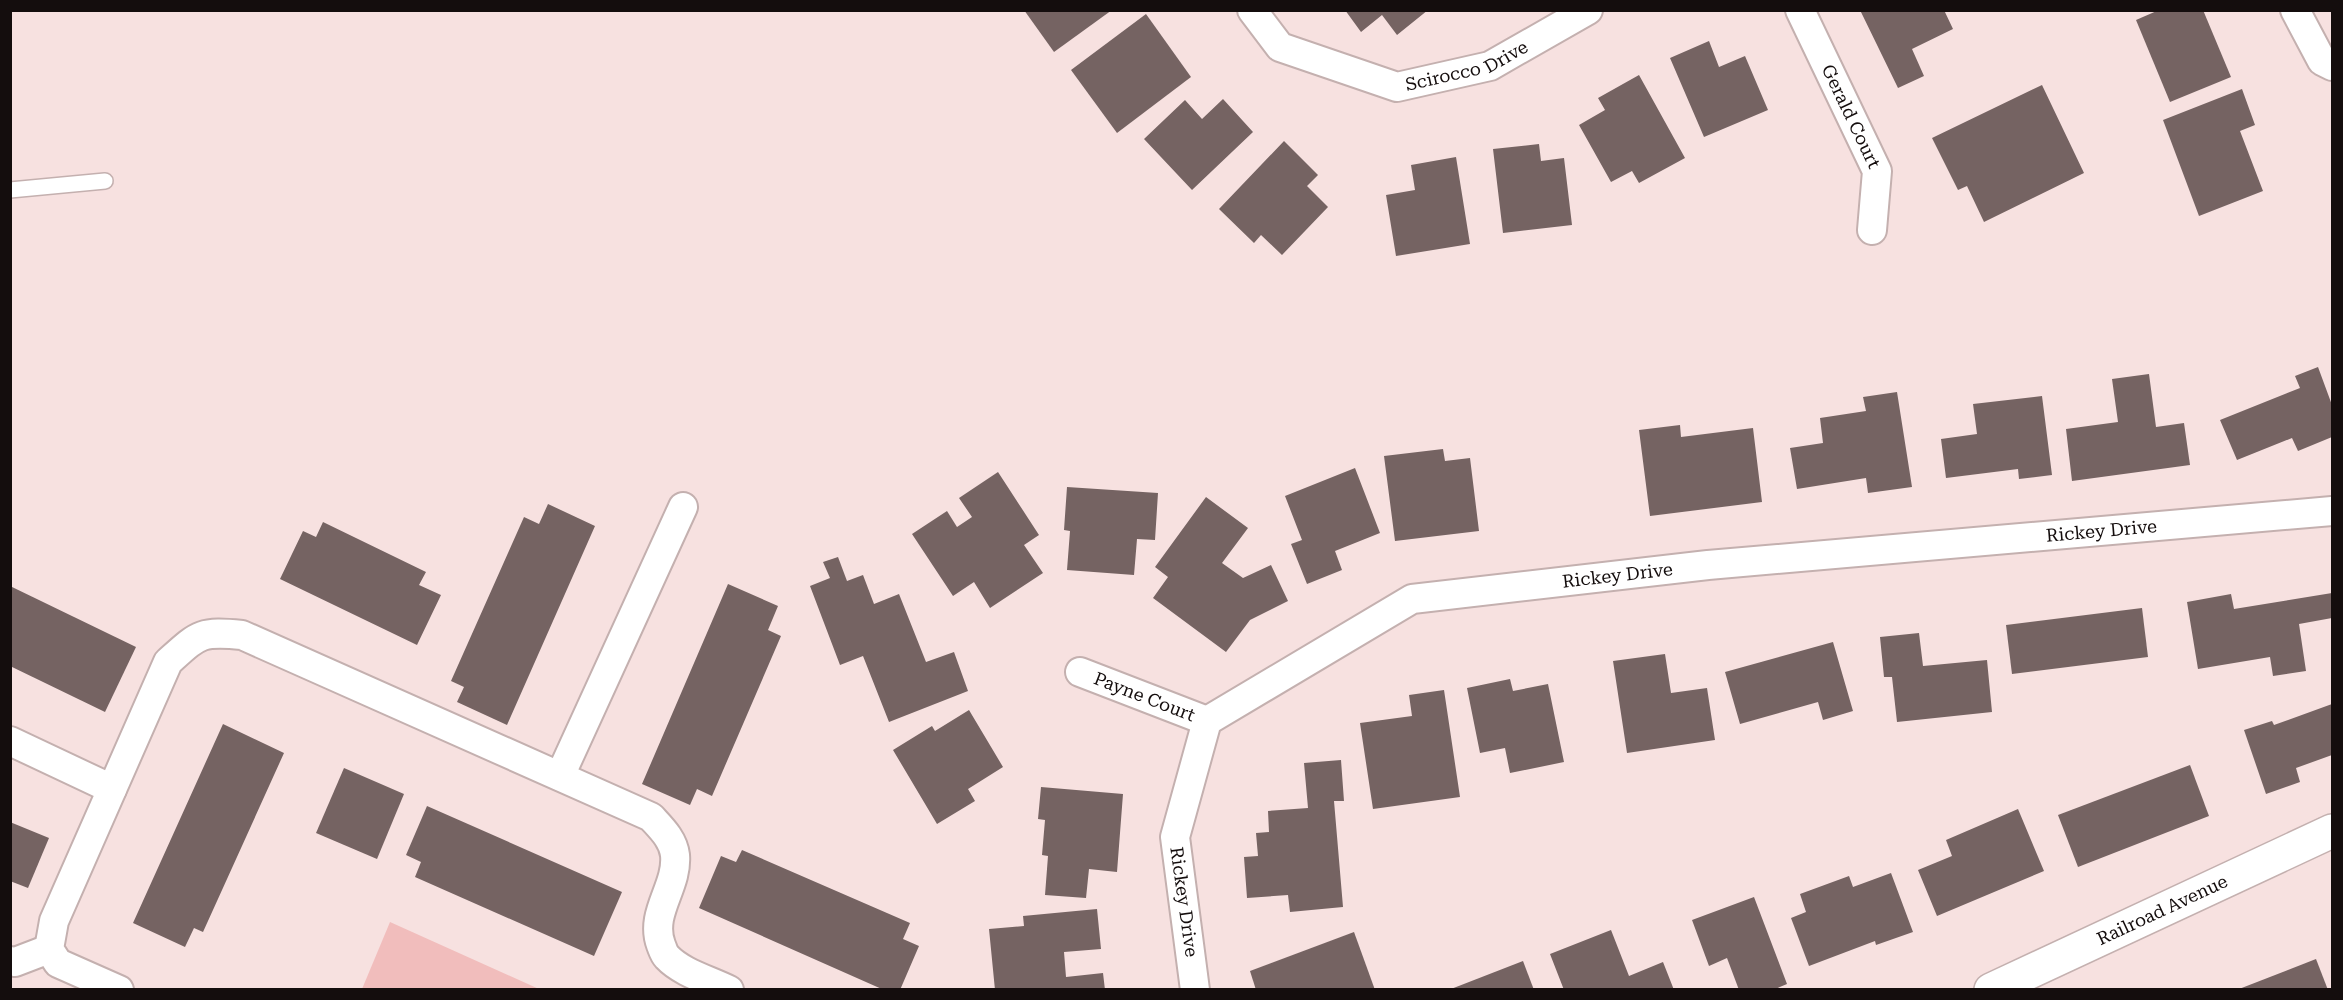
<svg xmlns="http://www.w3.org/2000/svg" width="2343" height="1000" viewBox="0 0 2343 1000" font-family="'Roboto Serif',serif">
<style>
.green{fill:#f1bdbc}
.building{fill:#756362}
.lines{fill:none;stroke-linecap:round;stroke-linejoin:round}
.lane-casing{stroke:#c4b0af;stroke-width:18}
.street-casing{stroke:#c4b0af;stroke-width:32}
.secondary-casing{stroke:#c4b0af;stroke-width:36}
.lane{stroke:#fff;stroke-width:15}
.street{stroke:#fff;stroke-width:28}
.secondary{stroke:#fff;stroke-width:33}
.labels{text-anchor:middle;stroke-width:4.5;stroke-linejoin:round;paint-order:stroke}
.street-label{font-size:18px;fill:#140d0d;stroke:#fff}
</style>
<rect width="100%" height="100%" fill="#f7e1e0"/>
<path class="green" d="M390 922 539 989H362Z"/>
<g class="building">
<path d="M1024 10H1112L1054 52Z"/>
<path d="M1345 10H1428L1397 35 1382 15 1361 32Z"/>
<path d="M1860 10H1944L1953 29 1912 49 1924 76 1898 88Z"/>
<path d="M2159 10H2203L2231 77 2170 102 2136 20Z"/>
<path d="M1146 14 1191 77 1117 133 1071 70Z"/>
<path d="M1709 41 1719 67 1745 56 1768 110 1704 137 1670 58Z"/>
<path d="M1639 75 1685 158 1639 183 1632 171 1611 182 1579 125 1605 110 1598 98Z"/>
<path d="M2042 85 2084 173 1984 222 1967 186 1958 190 1932 138Z"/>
<path d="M2242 89 2255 125 2240 131 2263 191 2199 216 2163 120Z"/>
<path d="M1223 99 1253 132 1192 190 1144 139 1185 100 1202 119Z"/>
<path d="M1284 141 1318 175 1307 186 1328 207 1282 255 1261 235 1254 243 1219 209Z"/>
<path d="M1539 144 1541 161 1564 158 1572 225 1503 233 1493 149Z"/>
<path d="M1456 157 1470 244 1396 256 1386 195 1415 190 1411 165Z"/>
<path d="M2318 367 2332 405V437L2298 451 2292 438 2237 460 2220 420 2300 388 2295 376Z"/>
<path d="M2149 374 2156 427 2184 423 2190 465 2072 481 2066 429 2118 422 2112 379Z"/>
<path d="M1897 392 1912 487 1868 493 1866 478 1797 489 1790 448 1823 443 1820 418 1866 411 1863 397Z"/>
<path d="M2042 396 2052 475 2019 479 2018 469 1946 478 1941 439 1977 434 1973 404Z"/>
<path d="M1680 425 1681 437 1753 428 1762 502 1650 516 1639 430Z"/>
<path d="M1443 449 1445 461 1470 458 1479 531 1395 541 1384 456Z"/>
<path d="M1355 468 1380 533 1335 551 1342 570 1307 584 1291 544 1302 540 1285 496Z"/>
<path d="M998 472 1039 535 1024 545 1043 573 990 608 974 582 953 596 912 534 947 511 957 527 972 517 959 498Z"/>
<path d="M1067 487 1158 493 1155 540 1137 539 1134 575 1067 570 1070 531 1064 530Z"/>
<path d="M1206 497 1248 528 1222 563 1243 578 1271 565 1288 601 1250 620 1226 652 1153 598 1168 577 1155 567Z"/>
<path d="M548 504 595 526 507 725 457 702 464 687 451 681 524 517 539 524Z"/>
<path d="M323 522 426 572 419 585 441 595 417 645 280 579 303 531 316 537Z"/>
<path d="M838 557 847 581 863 575 874 604 899 594 926 662 954 652 968 691 889 722 863 656 840 665 810 586 830 578 823 562Z"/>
<path d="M728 584 778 606 768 630 781 636 712 796 697 789 690 805 642 784Z"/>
<path d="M10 586 136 647 105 712 10 666Z"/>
<path d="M2332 593V618L2299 624 2306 671 2273 676 2270 657 2198 669 2187 602 2231 594 2234 609Z"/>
<path d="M2142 608 2148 657 2012 674 2006 625Z"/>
<path d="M1919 633 1923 666 1987 660 1992 712 1897 722 1892 677H1884L1880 637Z"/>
<path d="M1833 642 1853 711 1823 720 1818 702 1740 724 1725 672Z"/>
<path d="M1665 654 1671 693 1707 688 1715 740 1627 753 1613 661Z"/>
<path d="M1510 679 1513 691 1548 684 1564 762 1510 773 1505 748 1480 753 1467 688Z"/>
<path d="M1444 690 1460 797 1373 809 1360 723 1412 716 1409 695Z"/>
<path d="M2332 704V755L2296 768 2300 782 2266 794 2244 730 2272 721 2274 725Z"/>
<path d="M969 710 1003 767 968 789 975 801 937 824 893 750 932 726 935 731Z"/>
<path d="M223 724 284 753 203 932 194 928 185 947 133 923Z"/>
<path d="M1341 760 1344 801H1334L1343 907 1290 912 1288 895 1247 898 1244 857 1258 856 1256 833 1269 832 1268 811 1308 808 1304 763Z"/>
<path d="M2190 765 2209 816 2078 867 2058 815Z"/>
<path d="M344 768 404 794 377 859 316 833Z"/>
<path d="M1041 787 1123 794 1117 872 1089 869 1086 898 1045 895 1048 856 1042 855 1045 820 1038 819Z"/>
<path d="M427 806 622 892 594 956 415 877 421 862 406 855Z"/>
<path d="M2018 809 2044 871 1937 916 1918 870 1952 856 1946 840Z"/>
<path d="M10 822 49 838 28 888 10 881Z"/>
<path d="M742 850 910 923 903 939 919 946 900 990H884L699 908 721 856 736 862Z"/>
<path d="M1891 873 1913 932 1876 945 1875 941 1809 966 1791 918 1806 912 1800 894 1849 876 1853 887Z"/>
<path d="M1754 897 1787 984 1773 990H1739L1727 958 1709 966 1692 920Z"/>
<path d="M1097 909 1101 949 1064 952 1066 977 1103 973 1105 990H995L989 929 1024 926 1023 916Z"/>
<path d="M1611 930 1629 976 1663 962 1674 990H1564L1550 954Z"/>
<path d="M1354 932 1375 990H1256L1250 971Z"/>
<path d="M2316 959 2328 990H2239V989Z"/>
<path d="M1523 961 1534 990H1451V989Z"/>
</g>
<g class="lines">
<g class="lane-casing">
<path id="lane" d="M10 190 105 181"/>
</g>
<g class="street-casing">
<g id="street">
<path id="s1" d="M1252 10 1280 47 1397 87 1490 66 1588 10"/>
<path id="s2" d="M1800 10 1877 171 1872 230"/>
<path d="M2295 10 2322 61 2332 66"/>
<path id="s3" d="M1080 672 1207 721"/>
<path d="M10 741 112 789"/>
<path d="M560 776 683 507"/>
<path d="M10 961 15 962 49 949"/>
<path d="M119 990 58 963 49 949 54 921 168 662C199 634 200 631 242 635L651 817C661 828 673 839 675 855 678 887 649 913 661 945 663 950 664 954 667 957 682 973 709 980 729 990"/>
<path id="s4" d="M1195 990 1175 837 1207 721 1412 599 1708 565 2332 511"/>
</g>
</g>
<g class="secondary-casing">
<g id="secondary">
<path id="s5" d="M1991 990 2332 831"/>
</g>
</g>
<use href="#lane" class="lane"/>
<use href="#street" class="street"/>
<use href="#secondary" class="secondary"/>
</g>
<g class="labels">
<g class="street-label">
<text dy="6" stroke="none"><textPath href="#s1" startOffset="243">Scirocco Drive</textPath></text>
<text dy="6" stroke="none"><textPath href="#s2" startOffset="118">Gerald Court</textPath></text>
<text dy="6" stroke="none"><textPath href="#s4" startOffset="1206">Rickey Drive</textPath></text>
<text dy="6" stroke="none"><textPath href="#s4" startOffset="720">Rickey Drive</textPath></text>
<text dy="6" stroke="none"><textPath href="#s3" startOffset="69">Payne Court</textPath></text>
<text transform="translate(1184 902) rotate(82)" y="6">Rickey Drive</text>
<text dy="6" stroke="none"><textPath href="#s5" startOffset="189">Railroad Avenue</textPath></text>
</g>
</g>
<rect width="2343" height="1000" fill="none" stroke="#140d0d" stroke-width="24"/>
</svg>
